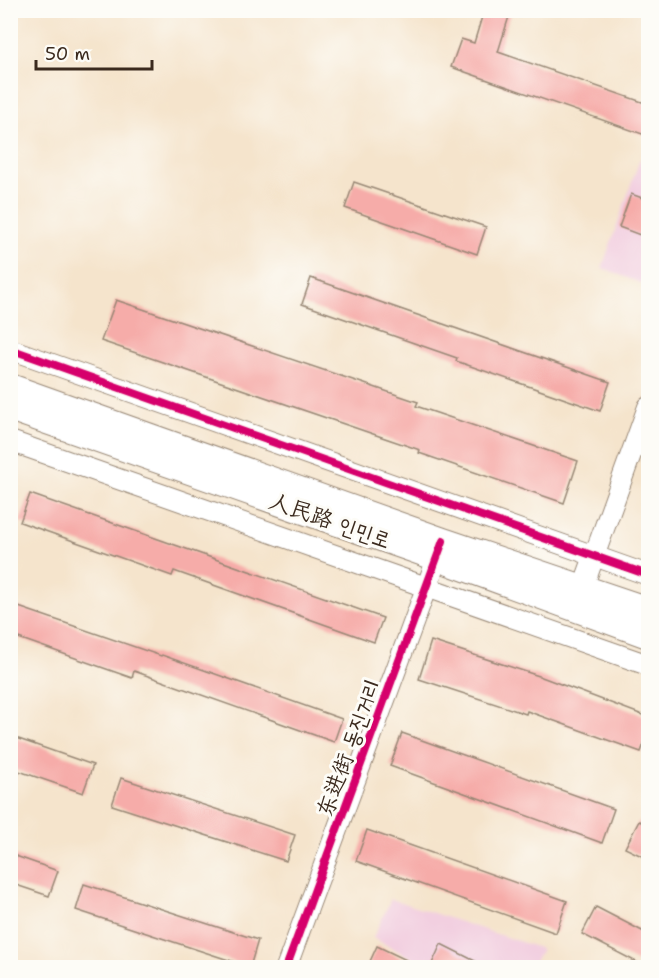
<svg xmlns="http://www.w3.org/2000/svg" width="659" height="978" viewBox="0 0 659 978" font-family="'Shantell Sans','LXGW WenKai TC','Poor Story',sans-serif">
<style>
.built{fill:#f2cfe0}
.building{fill:#f6aca9}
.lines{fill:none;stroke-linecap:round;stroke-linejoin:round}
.minor-casing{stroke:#988775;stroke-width:22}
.major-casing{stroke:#988775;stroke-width:28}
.minor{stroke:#fff;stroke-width:20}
.major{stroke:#fff;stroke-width:26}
.cycleway-casing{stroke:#fdfcf7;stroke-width:11}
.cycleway{stroke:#d6006c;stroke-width:8}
.labels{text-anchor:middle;stroke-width:6;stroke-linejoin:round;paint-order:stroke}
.street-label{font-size:22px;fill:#3b2a1e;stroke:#fdfcf7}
</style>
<rect width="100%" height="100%" fill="#fdfcf7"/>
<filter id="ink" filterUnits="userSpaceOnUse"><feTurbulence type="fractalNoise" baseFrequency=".0167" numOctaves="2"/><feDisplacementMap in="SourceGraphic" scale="12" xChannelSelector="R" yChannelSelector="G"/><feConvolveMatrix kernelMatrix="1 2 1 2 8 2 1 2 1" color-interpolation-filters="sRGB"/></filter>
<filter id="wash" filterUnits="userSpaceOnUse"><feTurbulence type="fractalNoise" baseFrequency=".008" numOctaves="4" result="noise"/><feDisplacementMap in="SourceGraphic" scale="24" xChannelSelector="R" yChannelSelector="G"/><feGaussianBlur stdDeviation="1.35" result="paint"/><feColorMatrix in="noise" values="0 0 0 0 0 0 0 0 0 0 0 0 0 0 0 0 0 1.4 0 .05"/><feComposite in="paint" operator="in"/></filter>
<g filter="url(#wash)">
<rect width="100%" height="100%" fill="#f5e4cc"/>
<g class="built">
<path d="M640 159 648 162V286L602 268Z"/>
<path d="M391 899 542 949 532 967H422L423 964 373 938Z"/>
</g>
<g id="blocks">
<g class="building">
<path d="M484 10H511L498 52 648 104V136L451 67 461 39 474 43Z"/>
<path d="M354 182 486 227 477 254 345 208Z"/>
<path d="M631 194 648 200V238L619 227Z"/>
<path d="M311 278 610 382 600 411 456 361 457 358 302 304Z"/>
<path d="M116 300 418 402 416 406 578 461 564 503 419 453 420 450 101 341Z"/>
<path d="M30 494 383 618 374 642 174 571 172 576 20 522Z"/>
<path d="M10 604 161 656 162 655 342 719 334 742 134 671 132 678 10 635Z"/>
<path d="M431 641 539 676 648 717V733L641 752 527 711 526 714 419 679Z"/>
<path d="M402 733 614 809 602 843 390 766Z"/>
<path d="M10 736 93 765 83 793 10 768Z"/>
<path d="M121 778 295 835 286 861 112 805Z"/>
<path d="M639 821 648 825V859L625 848Z"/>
<path d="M367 830 567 901 556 933 356 861Z"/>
<path d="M10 854 58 871 49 896 10 883Z"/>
<path d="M84 884 258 940 250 967 76 910Z"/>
<path d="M596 907 648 934V968L582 934Z"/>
<path d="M441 944 489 968H430Z"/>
<path d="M377 946 423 968H367Z"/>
</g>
</g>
</g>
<g filter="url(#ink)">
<use href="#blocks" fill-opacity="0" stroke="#988775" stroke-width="1.5"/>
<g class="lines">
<g class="minor-casing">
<g id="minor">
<path d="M10 349 648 575"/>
<path d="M10 441 648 665"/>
<path d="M583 587 648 407"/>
<path d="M286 968 442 545"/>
</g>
</g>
<g class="major-casing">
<g id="major">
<path d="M10 387 443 541 648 610"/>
<path d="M10 408 438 558 648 635"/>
</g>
</g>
<use href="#minor" class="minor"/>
<use href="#major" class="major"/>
<g class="cycleway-casing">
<g id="cycleway">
<path d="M10 349 648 575"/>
<path d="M286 968 443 541"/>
</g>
</g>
<use href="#cycleway" class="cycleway"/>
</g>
</g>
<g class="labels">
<g class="street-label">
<text transform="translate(330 520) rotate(19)" y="8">人民路 인민로</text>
<text transform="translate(348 748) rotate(-70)" y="8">东进街 동진거리</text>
</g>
</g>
<rect width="659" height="978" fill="none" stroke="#fdfcf7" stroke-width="36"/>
<path d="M36 60v9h116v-9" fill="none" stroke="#3b2a1e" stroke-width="3"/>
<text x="45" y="60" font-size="18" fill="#3b2a1e" stroke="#fdfcf7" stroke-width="4.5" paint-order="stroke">50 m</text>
</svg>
